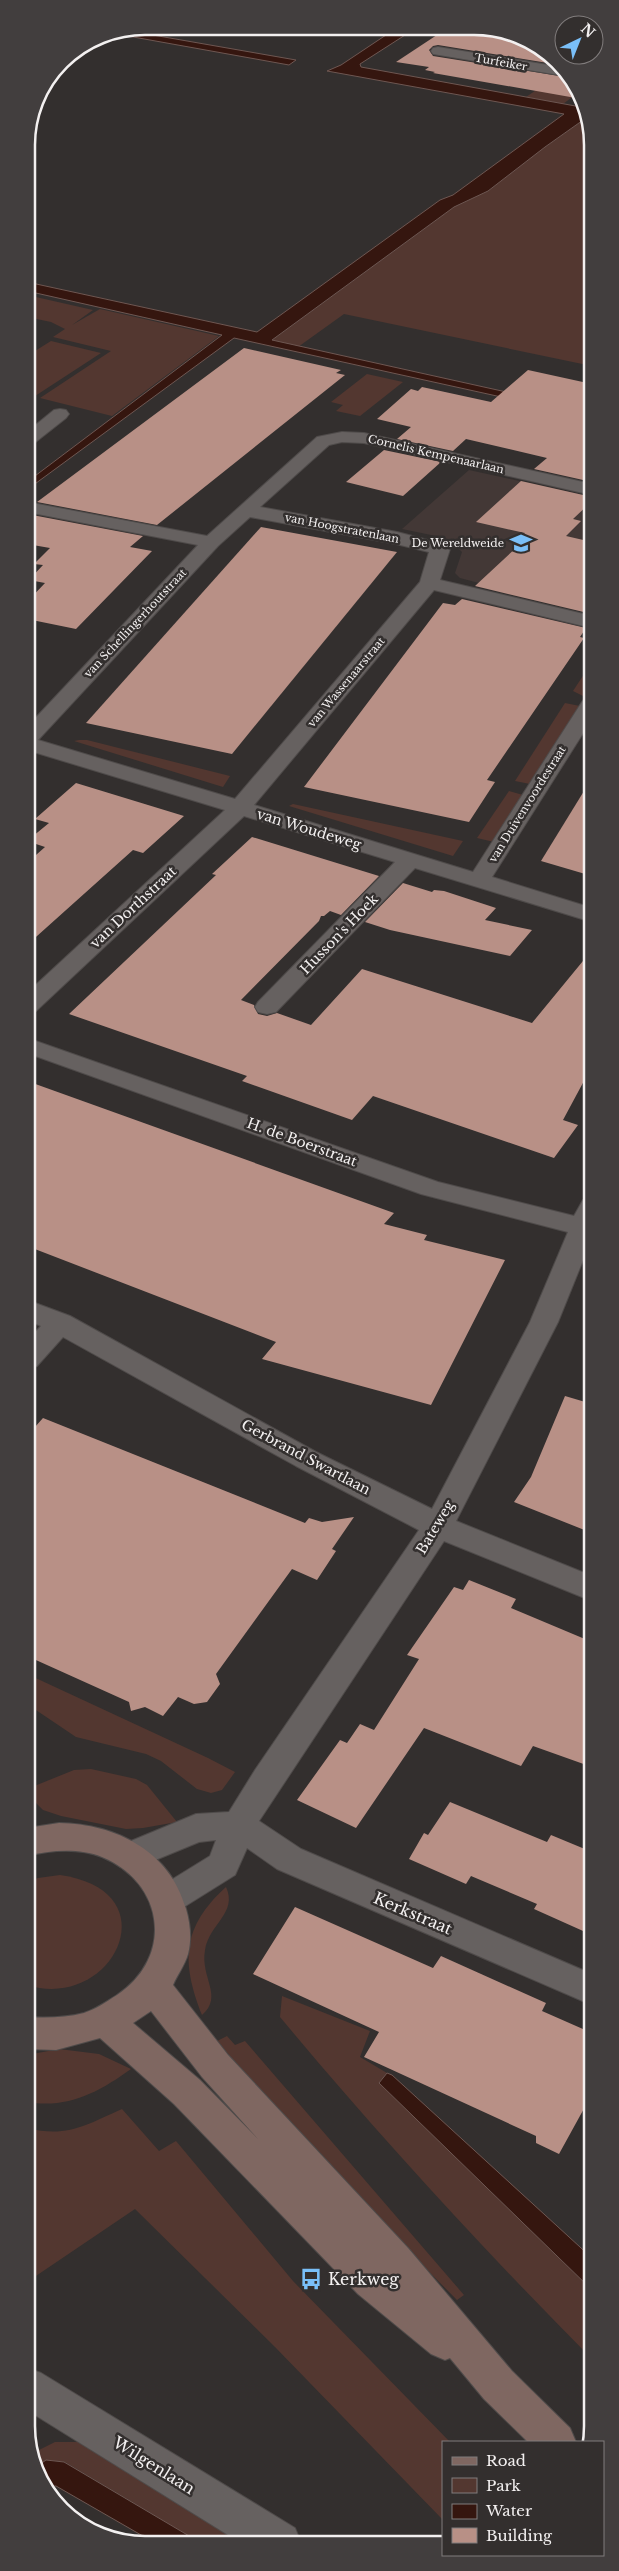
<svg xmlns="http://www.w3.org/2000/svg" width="619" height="2571" viewBox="0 0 619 2571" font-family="'Libre Baskerville',serif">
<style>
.built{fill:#433836}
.green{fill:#533730}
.water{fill:#35160f;stroke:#6e5752}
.building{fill:#b89086}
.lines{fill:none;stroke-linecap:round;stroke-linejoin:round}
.street-casing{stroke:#4f4b4a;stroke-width:2}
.secondary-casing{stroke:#4f4b4a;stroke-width:2}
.street{fill:#666160;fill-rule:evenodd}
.secondary{fill:#7f6761;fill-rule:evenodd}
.labels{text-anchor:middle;stroke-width:5;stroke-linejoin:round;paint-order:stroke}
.far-street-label{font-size:11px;fill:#f3f0f0;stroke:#332f2e}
.far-poi-label{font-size:11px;fill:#f3f0f0;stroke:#332f2e;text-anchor:end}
.street-label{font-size:14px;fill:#f3f0f0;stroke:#332f2e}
.near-street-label{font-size:16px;fill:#f3f0f0;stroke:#332f2e}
.near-poi-label{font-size:16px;fill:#f3f0f0;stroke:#332f2e;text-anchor:start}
.rim{fill:none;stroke:#f3f0f0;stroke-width:2.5}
</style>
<rect width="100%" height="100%" fill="#332f2e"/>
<path class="built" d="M469 470 592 497V613L460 578 455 573 462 552 455 545 436 536 402 529Z"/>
<g class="green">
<path d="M557 76 566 77 575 95 563 104 526 97Z"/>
<path d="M586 118 592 129V366L344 314 298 347 271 341 454 207 488 191 545 147Z"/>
<path d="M27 295 93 310 72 325 100 309 219 336 112 416 40 398 111 351 53 337 65 329 51 322 27 317Z"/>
<path d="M51 341 101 353 32 398 27 397V356Z"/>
<path d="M367 374 403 382 360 416 336 411 343 405 331 402Z"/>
<path d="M592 662V690L587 698 573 691Z"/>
<path d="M565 703 580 706 530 784 515 781Z"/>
<path d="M79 740H87L230 776 223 787 74 741Z"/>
<path d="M509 791 523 795 494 842 477 838Z"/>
<path d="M293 804 463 841 453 856 289 806Z"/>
<path d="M27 1674 208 1758 235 1772 222 1790 211 1793 197 1789 161 1761 146 1754 76 1737 27 1704Z"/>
<path d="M91 1769 136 1779 147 1785 177 1822 143 1828 126 1829 61 1816 43 1810 27 1794V1789L74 1770Z"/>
<path d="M60 1875C173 1891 112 2012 27 1985V1882L38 1878Z"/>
<path d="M226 1887C238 1913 209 1924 205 1950 200 1978 224 1996 202 2015 181 1961 182 1927 226 1887Z"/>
<path d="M282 1996 370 2031 360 2057 387 2073 379 2083 592 2290V2359C483 2249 379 2136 280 2017Z"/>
<path d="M227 2036 235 2045 245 2041 464 2295 457 2300 301 2143 217 2041Z"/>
<path d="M59 2049 99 2054 131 2069C99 2092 68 2109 27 2102V2055Z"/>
<path d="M122 2109 159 2151 176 2141 293 2281 450 2442H443V2520L275 2347 135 2209 27 2282V2128C67 2138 86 2125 122 2109Z"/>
<path d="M55 2442H78L242 2543H201L65 2462 46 2460 39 2465 33 2453Z"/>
</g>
<g class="water">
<path d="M391 28H416L360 64 361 67 581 107 586 118 545 147 488 191 454 207 272 340 592 411V417L234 338 28 489 27 482 222 335 27 291V282L257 332 440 200 453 195 564 114 327 71 341 65 395 29Z"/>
<path d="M124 30 296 60 289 65 111 33Z"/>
<path d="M387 2073 392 2075 592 2258V2290L379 2083Z"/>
<path d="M46 2460 64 2462 201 2543H155L56 2486H49L39 2465Z"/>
</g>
<g class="building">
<path d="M446 29 520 41 558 61 560 65 438 45 433 46 429 50 433 56 566 77 576 98 433 73 435 72 425 70 429 67 396 62Z"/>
<path d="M244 348 341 370 336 373 345 375 157 525 37 502Z"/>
<path d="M528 370 592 384V482L534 469 547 458 466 439 453 451 397 439 411 427 377 419 411 389 418 391 422 387 491 402Z"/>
<path d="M384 450 441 462 403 496 346 482Z"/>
<path d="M521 481 592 497V501L573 519 581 521 566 536 592 542V614L475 586 519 545 514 544 525 533 476 522Z"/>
<path d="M27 514 143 536 130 547 152 551 76 629 27 619V602L45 583 29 580 43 565 34 564 50 548 27 544Z"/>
<path d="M261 527 397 552 232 754 86 723Z"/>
<path d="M462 599 586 628 580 637 584 638 487 780 495 782 469 822 304 787 443 603 455 605Z"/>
<path d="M592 778V876L541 861Z"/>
<path d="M76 783 184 816 143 853 133 850 27 945V863L45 847 27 841 49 823 35 819Z"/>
<path d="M252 837 379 876 341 915 330 911 324 916H321L319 921 241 1000 254 1005 258 1014 267 1016 277 1013 311 1025 362 969 532 1023 592 950V1066L563 1120 578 1125 554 1158 373 1096 352 1120 242 1081 247 1076 69 1014 216 875 212 874Z"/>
<path d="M403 883 432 892 434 890 444 891 496 908 485 920 532 930 510 956 390 930 365 922Z"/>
<path d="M27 1081 394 1213 384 1224 427 1235 424 1240 505 1260 431 1405 262 1359 276 1342 27 1246Z"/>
<path d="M565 1396 592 1404V1533L514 1502 531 1477Z"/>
<path d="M43 1418 305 1523 309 1518 322 1522 354 1517 332 1549 336 1551 317 1580 292 1569 216 1674 220 1684 207 1702 194 1704 178 1697 163 1716 145 1707 131 1711 129 1702 27 1656V1436Z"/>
<path d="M469 1580 516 1599 511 1608 592 1642V1767L533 1746 521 1766 424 1728 356 1828 297 1800 340 1740 347 1743 360 1724 374 1730 419 1659 407 1655 454 1587 463 1590Z"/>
<path d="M450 1802 547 1842 551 1835 592 1852V1935L534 1909 537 1904 471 1876 466 1884 409 1859 424 1833 428 1835Z"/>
<path d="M295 1907 433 1968 441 1956 546 2003 542 2011 592 2033V2094L559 2154 536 2143V2136L364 2057 379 2032 253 1974Z"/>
</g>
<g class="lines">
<g class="street-casing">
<g id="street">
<path d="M438 47 561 67 565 76 433 54 431 51 433 48Z"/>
<path d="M60 409 66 410 69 414 66 418 33 444 27 445V432L54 410Z"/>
<path d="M342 432 364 433 592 484V495L364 443 342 442 329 445 260 507 397 532 447 545 450 549 440 580 592 616V628L434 590 254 805 473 872 582 702 585 698 592 696V719L492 877 592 908V922L415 868 276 1012 267 1014 258 1012 255 1007 258 1002 395 862 244 816 36 1011 27 1013V993L225 810 27 750V727L198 545 27 512V502L207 536 317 437ZM250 517 396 544 429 552 420 582 235 799 38 740 218 546Z"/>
<path d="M27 1038 438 1182 574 1216 583 1200 592 1197V1238L558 1322 456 1521 592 1576V1601L444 1541 259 1821 301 1849 592 1974V2005L277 1869 247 1848 235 1875 179 1910 167 1914 155 1910 150 1900 155 1890 210 1856 216 1840 199 1842 131 1870 119 1866 114 1856 119 1846 196 1814 229 1812 255 1770 419 1530 296 1466 63 1337 37 1366 27 1369V1341L41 1326 27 1320V1300L70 1316 316 1452 432 1509 530 1322 568 1232 421 1194 27 1053Z"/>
<path d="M27 2368 41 2373 295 2528 301 2543H241L27 2410Z"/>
</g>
</g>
<g class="secondary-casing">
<path id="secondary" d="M59 1823C116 1824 170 1851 186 1909 190 1923 192 1939 188 1954 185 1965 177 1975 173 1985L228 2055 408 2248 512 2371 570 2428 576 2442H528L484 2399 450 2358 445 2360 431 2354 358 2294 174 2104 100 2038 56 2050 27 2049V2017C46 2018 65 2018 84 2013 96 2009 106 2002 117 1995 174 1957 165 1883 102 1857 79 1848 51 1850 27 1856V1828ZM151 2011 202 2077 258 2139 200 2080 133 2023Z"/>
</g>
<use href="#street" class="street"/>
<use href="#secondary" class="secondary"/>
</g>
<defs>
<g id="school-bare" transform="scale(1.725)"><path d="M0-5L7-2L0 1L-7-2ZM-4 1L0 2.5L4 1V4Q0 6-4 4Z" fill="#7abff8" stroke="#332f2e" stroke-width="2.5" paint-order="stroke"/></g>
<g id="bus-bare" transform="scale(1.725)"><path d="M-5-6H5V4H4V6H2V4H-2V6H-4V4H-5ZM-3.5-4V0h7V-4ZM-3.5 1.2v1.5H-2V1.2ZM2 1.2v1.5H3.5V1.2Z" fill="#7abff8" stroke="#332f2e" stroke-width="2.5" paint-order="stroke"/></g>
</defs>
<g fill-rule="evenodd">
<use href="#school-bare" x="521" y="543"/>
<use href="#bus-bare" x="311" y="2279"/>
</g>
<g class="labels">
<g class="far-street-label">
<text transform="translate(501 62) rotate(10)" y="4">Turfeiker</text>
<text transform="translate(436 454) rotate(13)" y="4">Cornelis Kempenaarlaan</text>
<text transform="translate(342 528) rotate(11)" y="4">van Hoogstratenlaan</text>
<text transform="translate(135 623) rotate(-47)" y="4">van Schellingerhoutstraat</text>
<text transform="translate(346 682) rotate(-50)" y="4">van Wassenaarstraat</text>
<text transform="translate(527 804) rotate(-58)" y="4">van Duivenvoordestraat</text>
</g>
<g class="far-poi-label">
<text x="504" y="547">De Wereldweide</text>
</g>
<g class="street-label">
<text transform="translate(309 829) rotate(17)" y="5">van Woudeweg</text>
<text transform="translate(133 907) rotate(-43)" y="5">van Dorthstraat</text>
<text transform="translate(339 934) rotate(-46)" y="5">Husson's Hoek</text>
<text transform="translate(302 1142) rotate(20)" y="5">H. de Boerstraat</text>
<text transform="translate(306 1457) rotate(28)" y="5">Gerbrand Swartlaan</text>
<text transform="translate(435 1527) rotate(-59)" y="5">Bateweg</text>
</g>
<g class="near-street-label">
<text transform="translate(413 1913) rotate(23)" y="6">Kerkstraat</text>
<text transform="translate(154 2465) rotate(32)" y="6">Wilgenlaan</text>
</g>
<g class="near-poi-label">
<text x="328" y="2285">Kerkweg</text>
</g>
</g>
<path d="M0 0H619V2571H0ZM145 35H474A110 110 0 0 1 584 145V2426A110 110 0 0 1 474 2536H145A110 110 0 0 1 35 2426V145A110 110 0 0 1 145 35Z" fill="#423e3e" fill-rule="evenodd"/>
<path class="rim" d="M145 35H474A110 110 0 0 1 584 145V2426A110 110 0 0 1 474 2536H145A110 110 0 0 1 35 2426V145A110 110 0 0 1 145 35Z"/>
<rect x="442" y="2441" width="162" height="115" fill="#332f2e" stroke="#807c7c"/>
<rect x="452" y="2457" width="25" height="8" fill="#7f6761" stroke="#807c7c"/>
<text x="486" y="2466" font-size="15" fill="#f3f0f0">Road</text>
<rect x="452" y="2478" width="25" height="15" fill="#533730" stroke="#807c7c"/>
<text x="486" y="2491" font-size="15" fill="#f3f0f0">Park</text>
<rect x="452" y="2504" width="25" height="15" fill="#35160f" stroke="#807c7c"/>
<text x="486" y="2516" font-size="15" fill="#f3f0f0">Water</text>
<rect x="452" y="2528" width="25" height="15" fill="#b89086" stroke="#807c7c"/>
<text x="486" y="2541" font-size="15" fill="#f3f0f0">Building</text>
<g transform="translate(579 40) rotate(43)"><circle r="24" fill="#332f2e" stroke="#807c7c"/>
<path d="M0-4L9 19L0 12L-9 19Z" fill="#7abff8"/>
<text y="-8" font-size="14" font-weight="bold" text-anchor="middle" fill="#f3f0f0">N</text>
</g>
</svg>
